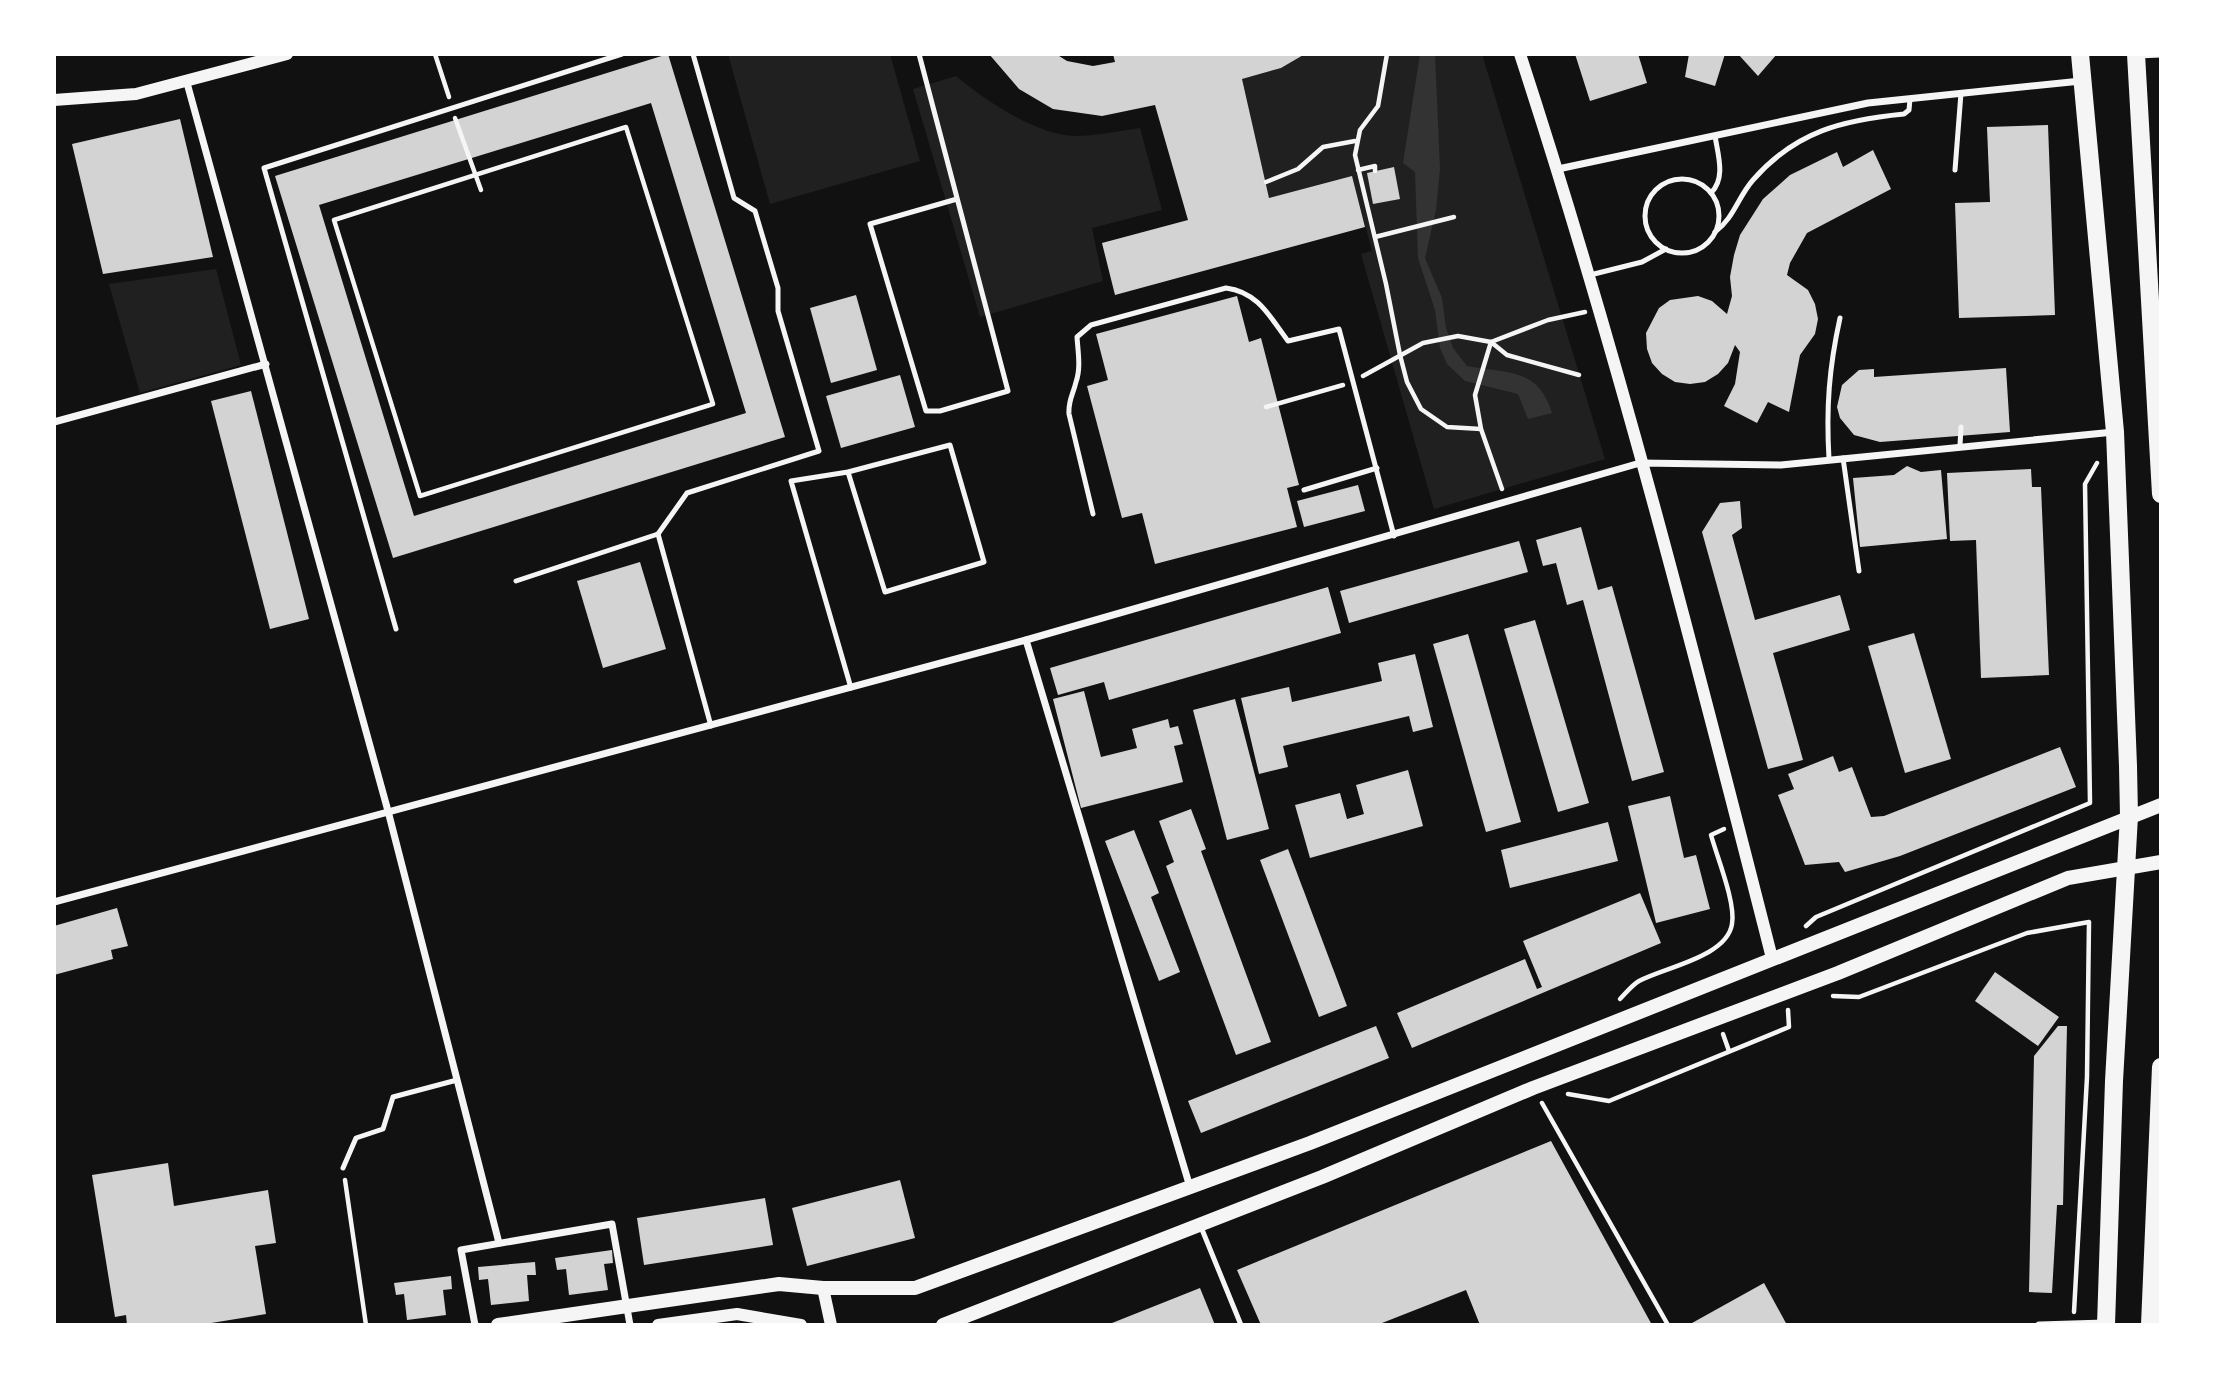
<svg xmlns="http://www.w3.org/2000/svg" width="2215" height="1379" viewBox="0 0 2215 1379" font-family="'DejaVu Sans',sans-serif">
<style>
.green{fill:#202020}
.water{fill:#333}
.building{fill:#d3d3d3;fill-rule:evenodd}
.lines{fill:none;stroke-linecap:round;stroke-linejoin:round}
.path{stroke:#f5f5f5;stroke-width:4.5}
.service{stroke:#f5f5f5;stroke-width:5}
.minor{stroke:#f5f5f5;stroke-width:7}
.tertiary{stroke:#f5f5f5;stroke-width:12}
.secondary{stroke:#f5f5f5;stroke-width:14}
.primary{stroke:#f5f5f5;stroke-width:18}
</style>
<rect width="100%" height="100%" fill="#111"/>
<g class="green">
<path d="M728 54H890L920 161 770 204Z"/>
<path d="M1305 54H1482L1605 459 1434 509 1361 254 1372 251 1352 177 1269 198 1242 79 1281 68Z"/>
<path d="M956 76C984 100 1037 135 1075 136 1096 136 1119 131 1140 128L1162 210 1092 228 1103 281 980 317 913 89Z"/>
<path d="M216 269 241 365 140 393 109 284Z"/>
</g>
<path class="water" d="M1420 54H1435L1440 169 1436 210 1425 258 1442 298 1446 328 1453 348 1467 366C1508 374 1538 367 1552 413L1528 419 1518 394 1465 381 1447 364 1440 348 1435 310 1418 258 1415 172 1403 163Z"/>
<g class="building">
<path d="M668 54 785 437 393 558 275 176ZM651 103 746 413 414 516 319 205Z"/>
<path d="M989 54H1056L1067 61 1093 66 1115 62 1113 54H1305L1281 68 1242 79 1269 198 1352 176 1365 227 1115 295 1102 243 1188 220 1155 105 1102 116 1053 109 1019 89Z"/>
<path d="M1575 54H1638L1647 83 1590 101Z"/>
<path d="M1689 54H1725L1715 86 1685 77Z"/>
<path d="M1738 54H1777L1758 76Z"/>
<path d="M180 119 213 257 103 274 72 144Z"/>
<path d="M2048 125 2055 315 1959 318 1955 203 1990 202 1987 127Z"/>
<path d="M1873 150 1891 189 1807 233 1790 263 1787 275 1808 290 1815 304 1818 319 1815 334 1800 355 1789 412 1768 402 1757 423 1724 406 1735 384 1740 352 1735 345 1728 363 1718 374 1705 382 1690 384 1675 382 1662 374 1652 363 1647 349 1646 333 1659 308 1670 300 1698 296 1712 301 1727 314 1732 296 1730 277 1734 255 1740 235 1763 199 1790 175 1837 152 1843 167Z"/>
<path d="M1394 167 1400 199 1373 204 1367 173Z"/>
<path d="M856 295 877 370 831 383 810 308Z"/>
<path d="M1237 296 1249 342 1261 338 1299 485 1287 488 1297 527 1155 564 1142 513 1122 518 1087 386 1108 380 1096 334Z"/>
<path d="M2006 368 2010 432 1880 442 1854 435 1840 418 1837 407 1842 385 1859 370 1874 369V377Z"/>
<path d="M900 375 915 427 841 448 826 396Z"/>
<path d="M251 391 309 619 270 629 211 401Z"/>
<path d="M1907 466 1921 472 1941 470 1947 539 1860 547 1853 478 1894 475Z"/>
<path d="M2031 469 2032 487H2041L2049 675 1981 678 1976 540 1950 541 1947 473Z"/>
<path d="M1358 485 1365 511 1304 527 1297 501Z"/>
<path d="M1740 501 1742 528 1732 535 1755 620 1840 595 1850 630 1773 653 1803 760 1768 769 1702 532 1720 503Z"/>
<path d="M1581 527 1598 590 1612 586 1664 772 1632 781 1583 600 1567 605 1556 563 1543 566 1536 540Z"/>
<path d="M1519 541 1528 572 1349 623 1340 591Z"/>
<path d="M640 562 666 649 603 668 577 581Z"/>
<path d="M1328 587 1341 633 1109 700 1104 682 1058 695 1050 668Z"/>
<path d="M1535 620 1589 803 1558 812 1504 629Z"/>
<path d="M1914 633 1951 759 1905 773 1868 646Z"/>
<path d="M1468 634 1521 822 1486 832 1433 644Z"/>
<path d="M1415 654 1433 727 1413 732 1409 716 1283 746 1288 767 1259 774 1241 698 1289 687 1292 702 1382 681 1378 663Z"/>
<path d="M1084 691 1101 757 1137 748 1132 729 1168 719 1170 728 1178 726 1183 744 1174 746 1183 782 1081 808 1053 699Z"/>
<path d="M1235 699 1269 829 1227 840 1193 710Z"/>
<path d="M2060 747 2076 787 1900 856 1845 872 1839 862 1805 865 1778 795 1794 789 1788 774 1833 756 1839 772 1852 767 1871 817 1884 816Z"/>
<path d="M1408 770 1423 826 1310 858 1295 805 1340 793 1347 819 1364 814 1356 785Z"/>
<path d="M1670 796 1684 858 1696 855 1710 909 1656 923 1628 806Z"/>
<path d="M1191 809 1206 849 1201 851 1271 1042 1236 1055 1166 866 1174 862 1159 821Z"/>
<path d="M1608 822 1618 861 1510 888 1501 850Z"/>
<path d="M1134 830 1159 893 1151 897 1180 972 1159 981 1105 841Z"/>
<path d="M1288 849 1347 1006 1319 1017 1260 860Z"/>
<path d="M1640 893 1661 943 1412 1048 1397 1013 1525 959 1537 989 1542 987 1523 941Z"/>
<path d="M117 908 128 946 111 950 113 959 54 975V926Z"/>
<path d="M1995 972 2059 1017 2038 1046 1975 1001Z"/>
<path d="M1376 1026 1389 1058 1201 1133 1188 1101Z"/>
<path d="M2058 1026H2067L2063 1205H2057L2052 1293 2029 1292 2034 1056Z"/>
<path d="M1551 1141 1652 1325H1480L1466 1290 1377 1325H1261L1237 1270Z"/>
<path d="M168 1163 174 1206 268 1190 276 1243 255 1246 266 1314 199 1325H127L126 1315 115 1317 92 1175Z"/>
<path d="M900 1180 915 1238 807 1266 792 1208Z"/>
<path d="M765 1198 773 1245 644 1265 637 1218Z"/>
<path d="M612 1250 613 1263 604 1264 608 1290 569 1295 566 1269 557 1270 555 1258Z"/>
<path d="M535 1262 536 1275H527L529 1301 491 1305 488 1279 479 1280 478 1267Z"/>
<path d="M451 1276 452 1289 443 1290 446 1315 407 1320 404 1294 396 1295 394 1283Z"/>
<path d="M1764 1283 1787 1325H1693L1692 1323Z"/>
<path d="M1200 1288 1215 1325H1107Z"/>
</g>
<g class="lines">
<g class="path">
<path d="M435 54 449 97"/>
<path d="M1387 54 1378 106 1360 130 1355 155 1386 284 1400 355 1407 382 1421 409 1447 427 1481 429"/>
<path d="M455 118 481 190"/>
<path d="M626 127 713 404 420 496 334 220Z"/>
<path d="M1358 170 1375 166V171"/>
<path d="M1266 182 1298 169 1323 147 1355 141"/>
<path d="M1375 237 1454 217"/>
<path d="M1363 376 1423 343 1458 336 1491 342 1548 320 1585 312"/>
<path d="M1266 407 1343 385"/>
<path d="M1502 489 1481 429 1475 395 1491 342 1507 355 1579 375"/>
<path d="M1806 926 1816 917 2090 803 2085 484 2097 463"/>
<path d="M1833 996 1859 997 2027 933 2089 922 2087 1077 2074 1312"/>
<path d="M1620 999C1626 993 1632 985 1639 981 1665 967 1727 957 1732 924 1736 903 1717 857 1711 835L1724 829"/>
<path d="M1723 1034 1729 1051"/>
<path d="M1568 1094 1609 1101 1789 1027 1788 1010"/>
<path d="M1542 1103 1668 1325"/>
<path d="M345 1180 366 1325"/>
</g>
<g class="service">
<path d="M919 54 1008 391 940 411H926L870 224 957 199"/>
<path d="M1955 170 1961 93"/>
<circle cx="1682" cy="216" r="37"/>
<path d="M1711 193C1726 178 1718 155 1715 136"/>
<path d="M1715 232C1734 218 1738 197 1753 180 1796 131 1843 120 1904 114L1909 110 1910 99"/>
<path d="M1590 275 1642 262 1666 249"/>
<path d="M1960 445 1961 427"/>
<path d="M1843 458 1859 571"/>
<path d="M1829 459C1826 408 1829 368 1840 318"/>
<path d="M848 472 885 592 984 562 950 445 848 472 791 481 851 688"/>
<path d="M1304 490 1377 468"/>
<path d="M1093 514 1069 414C1068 400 1073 395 1076 382 1081 368 1078 352 1077 337L1091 325 1226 288C1258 292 1270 317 1288 341L1339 329 1394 536"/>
<path d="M658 534 711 726"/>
<path d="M516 581 658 534 687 493 819 451 778 311V288L755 211 734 198 693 54"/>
<path d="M396 629 264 168 622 54"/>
<path d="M343 1168 356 1138 383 1129 393 1097 457 1080"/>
<path d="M1201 1227 1241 1325"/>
</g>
<g class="minor">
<path d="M2137 55 2161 54"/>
<path d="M187 83 388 811 499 1243"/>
<path d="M1558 169 1868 103 2081 81"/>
<path d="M54 422 266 364"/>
<path d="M1026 640 1190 1187"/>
<path d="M54 902 1026 640 1640 463 1781 465 2114 432"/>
<path d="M475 1325 461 1250 612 1224 630 1325"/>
<path d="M2039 1325 2105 1323"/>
</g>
<g class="tertiary">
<path d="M1520 54C1617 350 1695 656 1772 958"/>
<path d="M54 100 136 94 287 54"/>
<path d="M823 1288 831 1325"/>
<path d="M658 1325 737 1314 801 1325"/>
</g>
<g class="secondary">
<path d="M498 1325 779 1284 823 1288H915L1310 1143 2161 805"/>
<path d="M943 1325 1322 1177 1533 1088 1838 973 2068 878 2161 862"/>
</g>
<g class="primary">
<path d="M2080 54 2115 432 2128 766 2129 816 2114 1081 2106 1325"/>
<path d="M2136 54 2161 494"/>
<path d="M2150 1325 2161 1067"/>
</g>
</g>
<rect width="2215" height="1379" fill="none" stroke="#ffffff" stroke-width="112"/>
</svg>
